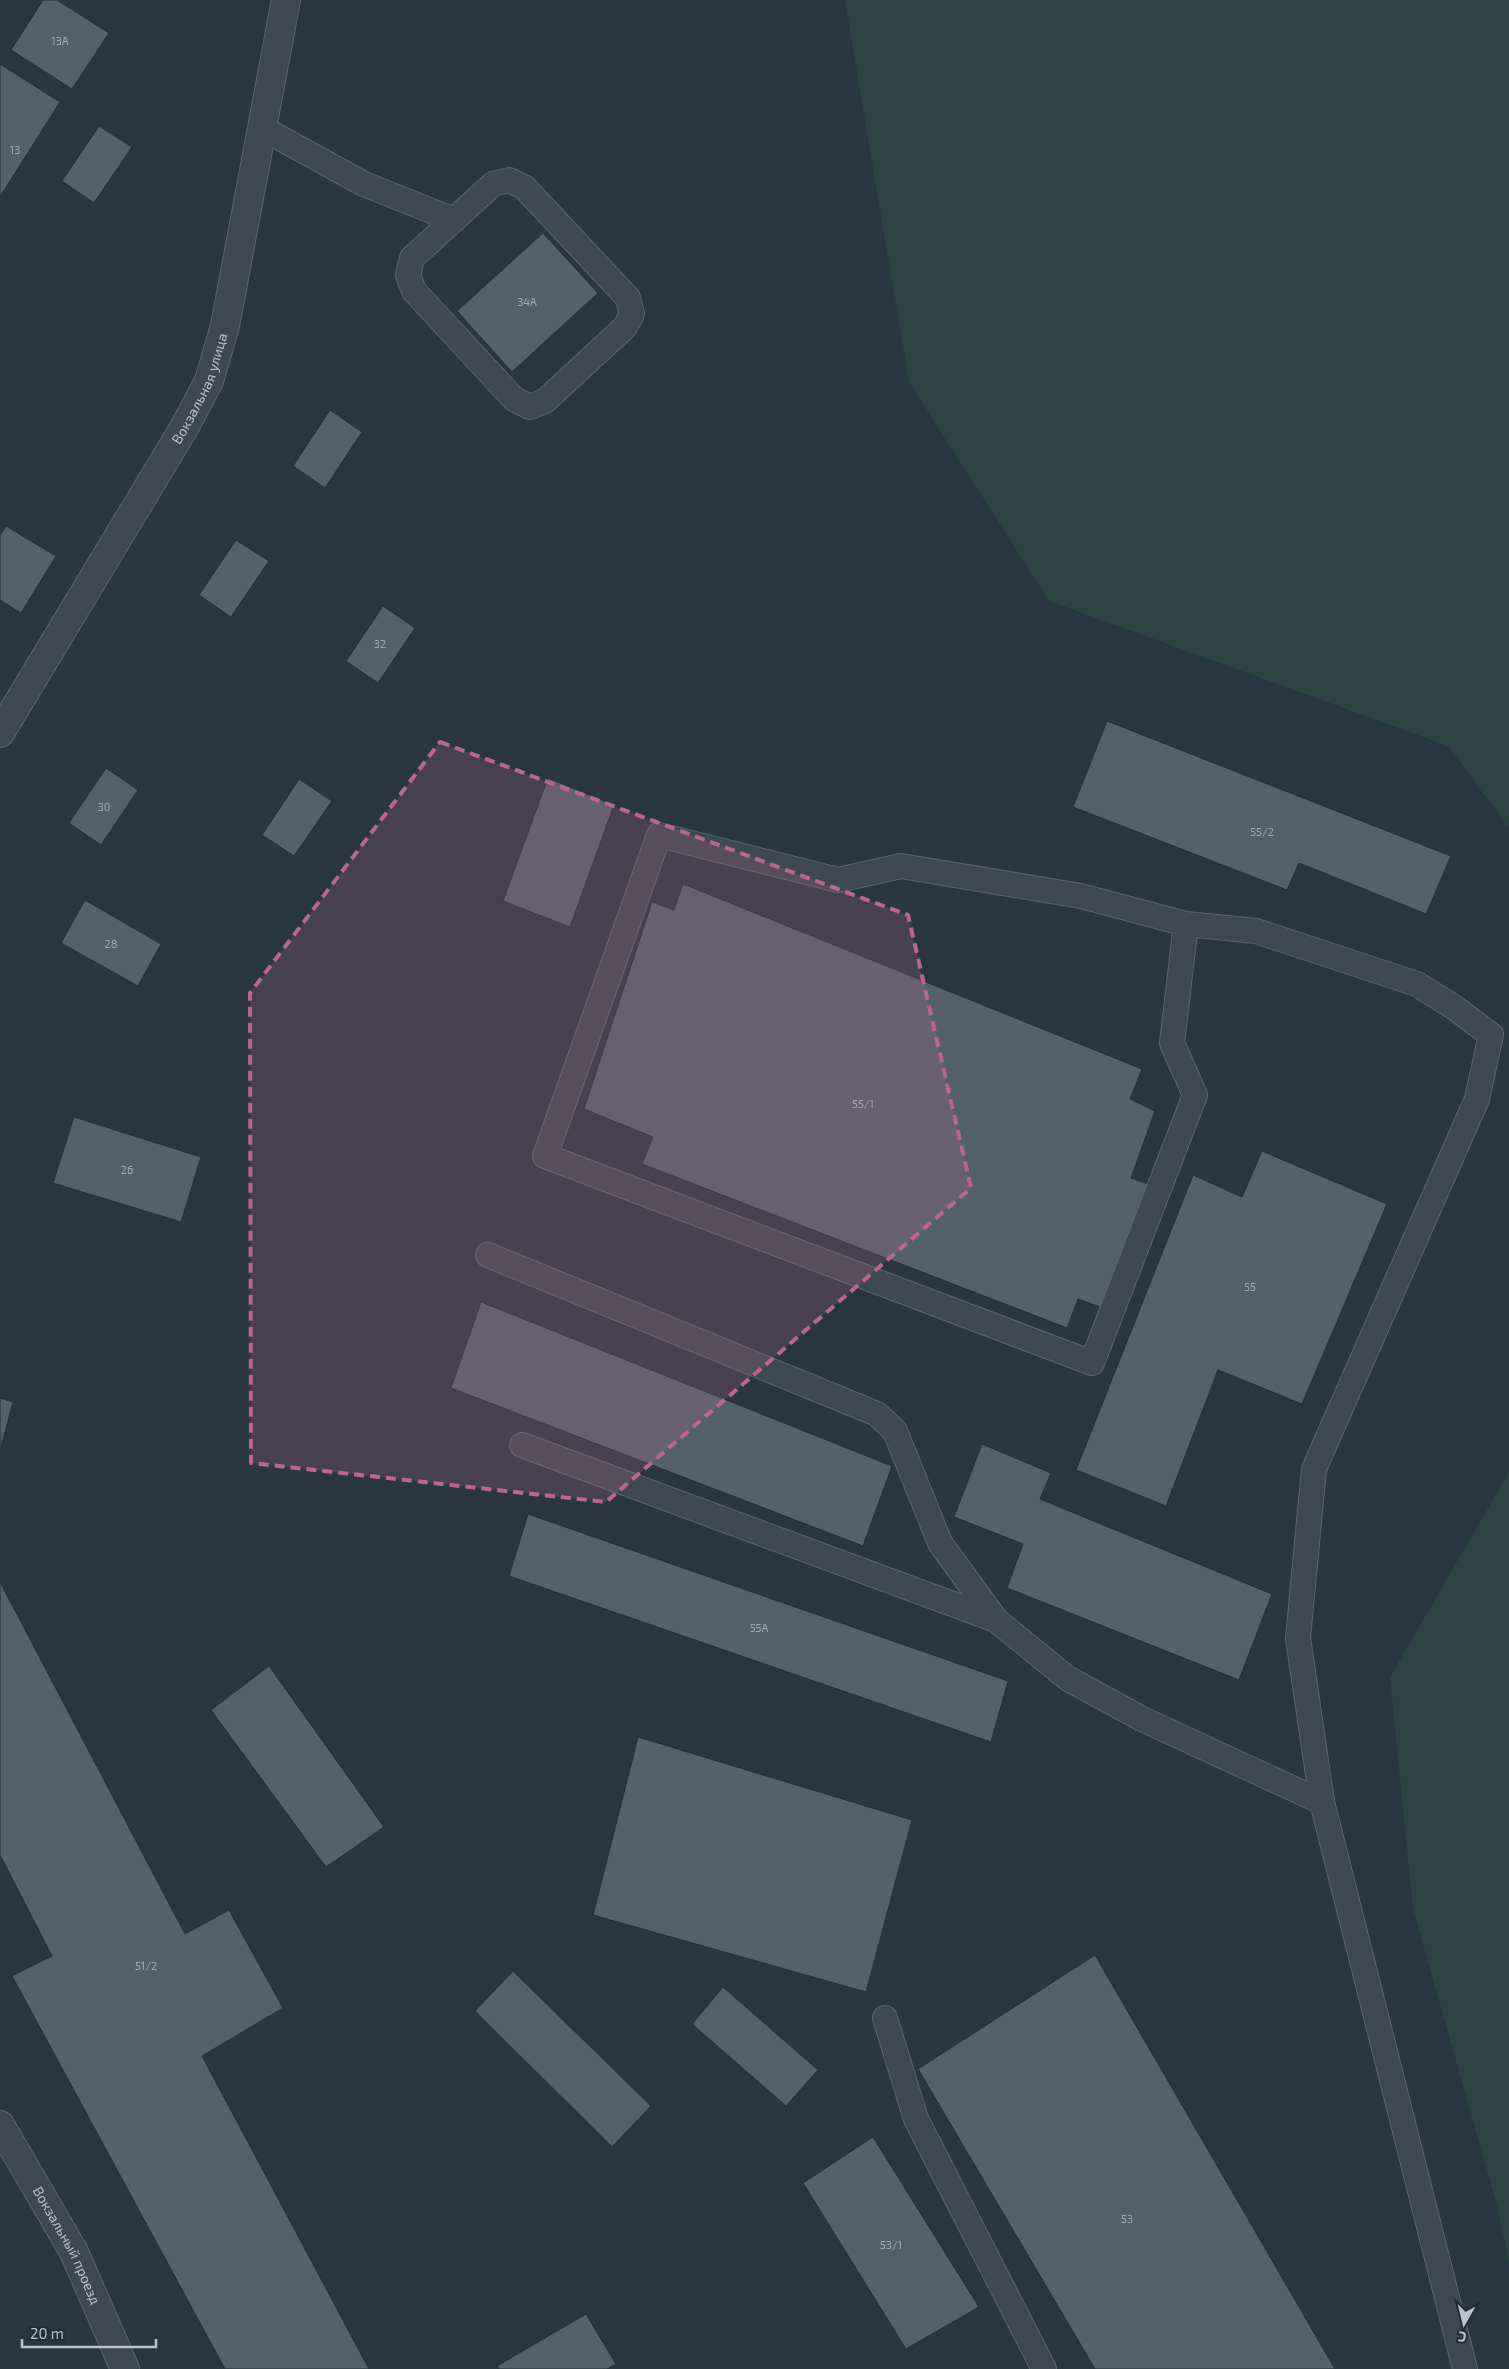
<svg xmlns="http://www.w3.org/2000/svg" width="1509" height="2369" viewBox="0 0 1509 2369" font-family="'Exo 2',sans-serif">
<style>
.green{fill:#2c4544}
.building{fill:#52616d;stroke:#232f3a}
.lines{fill:none;stroke-linecap:round;stroke-linejoin:round}
.service-casing{stroke:#5b666f;stroke-width:26}
.minor-casing{stroke:#5b666f;stroke-width:30}
.service{stroke:#3d4852;stroke-width:24}
.minor{stroke:#3d4852;stroke-width:28}
.marked{fill:#be658e;fill-opacity:0.2;stroke:#be658e;stroke-width:4;stroke-dasharray:10 6;stroke-linejoin:round}
.labels{text-anchor:middle;stroke-width:4;stroke-linejoin:round;paint-order:stroke}
.number-label{font-size:11px;fill:#a0aab4}
.street-label{font-size:14px;fill:#bac3cc;stroke:#212d38}
</style>
<rect width="100%" height="100%" fill="#283742"/>
<g class="green">
<path d="M845 0H1509V828L1448 746 1049 601 909 382Z"/>
<path d="M1509 1472V2263L1496 2202 1413 1909 1390 1677Z"/>
</g>
<g class="building">
<path d="M43 0H57L109 33 72 89 11 50Z"/>
<path d="M0 64 60 102 0 197Z"/>
<path d="M99 126 132 147 94 203 62 181Z"/>
<path d="M543 233 598 293 512 372 457 311Z"/>
<path d="M330 410 362 432 325 488 293 466Z"/>
<path d="M6 526 56 556 21 613 0 600V535Z"/>
<path d="M236 540 269 561 231 617 199 595Z"/>
<path d="M383 606 415 628 378 683 346 661Z"/>
<path d="M1107 721 1451 856 1426 914 1299 863 1287 890 1073 807Z"/>
<path d="M106 768 138 790 101 845 69 823Z"/>
<path d="M548 778 614 805 570 927 503 901Z"/>
<path d="M299 779 332 801 294 856 262 835Z"/>
<path d="M683 884 1142 1069 1130 1099 1155 1111 1131 1178 1151 1185 1103 1308 1078 1299 1067 1328 642 1164 653 1137 584 1109 652 902 674 910Z"/>
<path d="M85 900 161 944 138 986 61 943Z"/>
<path d="M74 1117 201 1157 181 1222 53 1183Z"/>
<path d="M1262 1151 1387 1204 1302 1404 1218 1370 1166 1506 1076 1470 1193 1175 1242 1197Z"/>
<path d="M481 1302 892 1466 863 1546 451 1388Z"/>
<path d="M0 1398 13 1402 0 1451Z"/>
<path d="M982 1444 1051 1473 1040 1499 1272 1594 1239 1680 1007 1588 1023 1544 954 1517Z"/>
<path d="M528 1514 1008 1681 991 1742 509 1576Z"/>
<path d="M0 1582 185 1934 229 1910 283 2008 202 2056 369 2369H225L12 1976 52 1956 0 1855Z"/>
<path d="M269 1666 384 1827 326 1867 211 1710Z"/>
<path d="M638 1737 912 1820 866 1992 593 1915Z"/>
<path d="M1095 1955 1335 2369H1095L918 2069Z"/>
<path d="M513 1971 651 2106 612 2147 475 2011Z"/>
<path d="M723 1987 818 2070 786 2106 692 2024Z"/>
<path d="M873 2137 979 2307 906 2349 803 2183Z"/>
<path d="M586 2314 616 2364 607 2369H499L497 2366Z"/>
</g>
<g class="lines">
<g class="service-casing">
<g id="service">
<path d="M262 128 364 184 454 220"/>
<path d="M509 180 524 187 628 298 632 314 625 327 545 401 530 407 514 399 414 291 408 275 412 258 493 184Z"/>
<path d="M1186 924 1172 1043 1195 1095 1092 1363 545 1156 659 835 838 880 901 866 1081 896 1186 924 1256 931 1417 984 1455 1008 1491 1035 1477 1099 1314 1469 1298 1638 1322 1802 1465 2369"/>
<path d="M488 1255 877 1414 895 1431 940 1543 996 1620"/>
<path d="M522 1445 996 1620 1067 1678 1142 1719 1322 1802"/>
<path d="M885 2018 916 2119 1044 2369"/>
</g>
</g>
<g class="minor-casing">
<g id="minor">
<path id="s1" d="M0 733 184 428 209 381 225 326 286 0"/>
<path id="s2" d="M0 2125 74 2252 125 2369"/>
</g>
</g>
<use href="#service" class="service"/>
<use href="#minor" class="minor"/>
</g>
<path class="marked" d="M440 742 908 915 971 1188 606 1502 251 1463 250 993Z"/>
<g class="labels">
<g class="number-label">
<text x="60" y="45">13А</text>
<text x="15" y="154">13</text>
<text x="527" y="306">34А</text>
<text x="380" y="648">32</text>
<text x="104" y="811">30</text>
<text x="1262" y="836">55/2</text>
<text x="111" y="948">28</text>
<text x="863" y="1108">55/1</text>
<text x="127" y="1174">26</text>
<text x="1250" y="1291">55</text>
<text x="759" y="1632">55А</text>
<text x="146" y="1970">51/2</text>
<text x="1127" y="2223">53</text>
<text x="891" y="2249">53/1</text>
</g>
<g class="street-label">
<text dy="5" stroke="none"><textPath href="#s1" startOffset="399">Вокзальная улица</textPath></text>
<text dy="5" stroke="none"><textPath href="#s2" startOffset="138">Вокзальный проезд</textPath></text>
</g>
</g>
<g transform="translate(1464 2324) rotate(188)" stroke="#212d38" stroke-width="4" paint-order="stroke">
<path d="M0-4L9 19L0 12L-9 19Z" fill="#bac3cc"/>
<text y="-8" font-size="14" font-weight="bold" text-anchor="middle" fill="#bac3cc">С</text>
</g>
<path d="M22 2339v8h134v-8" fill="none" stroke="#bac3cc" stroke-width="2.5"/>
<text x="30" y="2339" font-size="15" fill="#bac3cc" stroke="#212d38" stroke-width="4" paint-order="stroke">20 m</text>
</svg>
